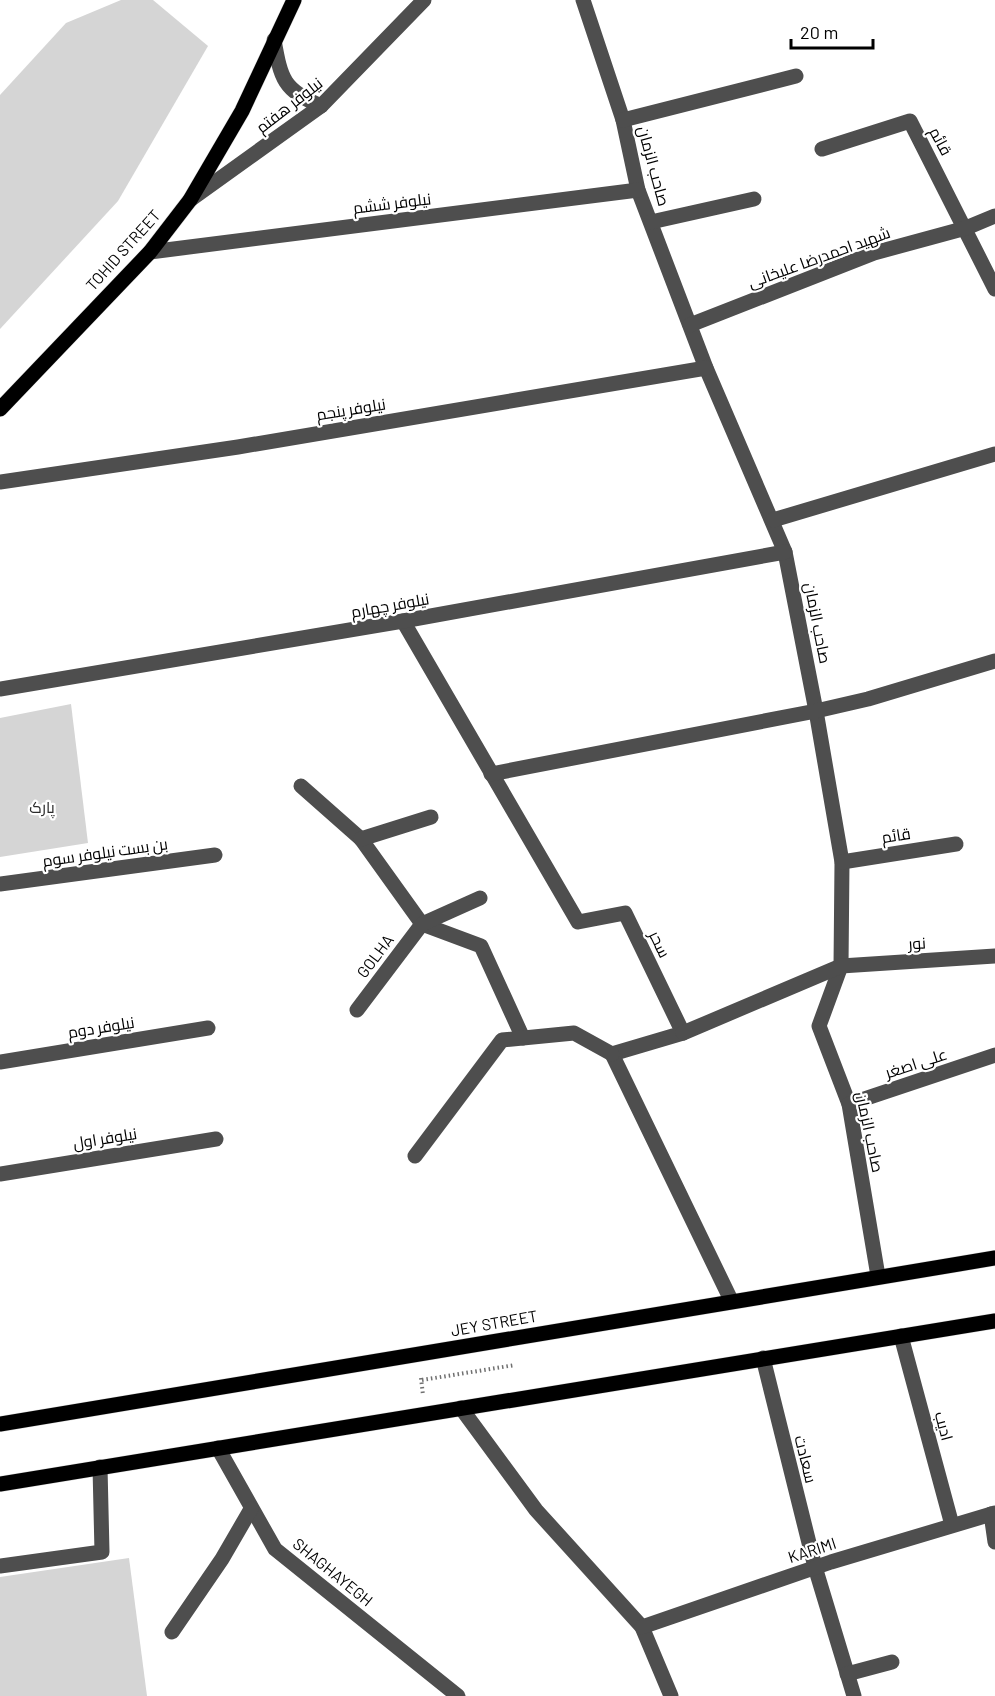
<svg xmlns="http://www.w3.org/2000/svg" width="995" height="1696" viewBox="0 0 995 1696" font-family="Barlow,Cairo,sans-serif">
<style>
.green{fill:#d5d5d5}
.lines{fill:none;stroke-linecap:round;stroke-linejoin:round}
.major-casing{stroke:#dbdbdb;stroke-width:16}
.path{stroke:#707070;stroke-width:4;stroke-dasharray:1.5 3;stroke-linecap:butt}
.minor{stroke:#4e4e4e;stroke-width:15}
.major{stroke:#000;stroke-width:15}
.labels{text-anchor:middle;stroke-width:4.5;stroke-linejoin:round;paint-order:stroke}
.street-label{font-size:16px;fill:#000;stroke:#fff}
.park-label{font-size:16px;fill:#2c2c2c;stroke:#fff}
</style>
<rect width="100%" height="100%" fill="#fff"/>
<g class="green">
<path d="M121 0H153L208 46 118 201 0 329V95L66 23Z"/>
<path d="M71 704 88 843 0 857V718Z"/>
<path d="M129 1558 147 1696H0V1577Z"/>
</g>
<g class="lines">
<g class="major-casing">
<g id="major">
<path d="M0 409 150 252 190 200 242 111 294 0"/>
<path d="M0 1424 995 1258"/>
<path d="M0 1484 995 1321"/>
</g>
</g>
<g class="path">
<path d="M421 1378 423 1395"/>
<path d="M422 1380 515 1365"/>
</g>
<g class="minor">
<path d="M583 0 623 120 638 190 706 368 785 552 816 711 842 862 841 966 819 1026 849 1104 878 1276"/>
<path d="M274 40C281 79 283 90 321 106"/>
<path d="M623 120 796 76"/>
<path d="M822 149 910 121 995 289"/>
<path d="M190 200 321 106 424 0"/>
<path d="M651 222 754 199"/>
<path d="M150 252 638 190"/>
<path d="M690 325 874 253 966 228 995 216"/>
<path d="M0 482 238 447 706 368"/>
<path d="M773 520 995 454"/>
<path d="M403 621 578 922 625 913 683 1033 612 1054 731 1300"/>
<path d="M0 689 403 621 785 552"/>
<path d="M491 774 816 711 868 699 995 661"/>
<path d="M301 786 361 839 422 924 481 946 523 1038"/>
<path d="M361 839 431 817"/>
<path d="M842 862 956 844"/>
<path d="M0 884 215 855"/>
<path d="M357 1010 422 924 480 898"/>
<path d="M683 1033 841 966 995 956"/>
<path d="M0 1062 208 1028"/>
<path d="M849 1104 995 1055"/>
<path d="M415 1156 502 1040 574 1033 612 1054"/>
<path d="M0 1174 216 1139"/>
<path d="M901 1336 952 1525"/>
<path d="M763 1358 815 1567 854 1696"/>
<path d="M461 1408 536 1510 642 1627 671 1696"/>
<path d="M218 1448 275 1549 458 1696"/>
<path d="M991 1514 995 1542"/>
<path d="M0 1566 102 1552 100 1467"/>
<path d="M642 1627 831 1562 995 1513"/>
<path d="M172 1632 222 1559 251 1509"/>
<path d="M847 1674 892 1662"/>
</g>
<use href="#major" class="major"/>
</g>
<g class="labels">
<g class="street-label">
<text transform="translate(289 105) rotate(-38)" y="6">نیلوفر هفتم</text>
<text transform="translate(941 141) rotate(62)" y="6">قائم</text>
<text transform="translate(654 166) rotate(75)" y="6">صاحب الزمان</text>
<text transform="translate(392 203) rotate(-7)" y="6">نیلوفر ششم</text>
<text transform="translate(123 250) rotate(-48)" y="6">TOHID STREET</text>
<text transform="translate(819 257) rotate(-20)" y="6">شهید احمدرضا علیخانی</text>
<text transform="translate(351 409) rotate(-9)" y="6">نیلوفر پنجم</text>
<text transform="translate(390 605) rotate(-10)" y="6">نیلوفر چهارم</text>
<text transform="translate(818 623) rotate(79)" y="6">صاحب الزمان</text>
<text transform="translate(896 835) rotate(-9)" y="6">قائم</text>
<text transform="translate(105 852) rotate(-8)" y="6">بن بست نیلوفر سوم</text>
<text transform="translate(917 943) rotate(-4)" y="6">نور</text>
<text transform="translate(660 944) rotate(64)" y="6">سحر</text>
<text transform="translate(375 956) rotate(-53)" y="6">GOLHA</text>
<text transform="translate(101 1027) rotate(-9)" y="6">نیلوفر دوم</text>
<text transform="translate(916 1063) rotate(-18)" y="6">علی اصغر</text>
<text transform="translate(870 1132) rotate(78)" y="6">صاحب الزمان</text>
<text transform="translate(105 1138) rotate(-9)" y="6">نیلوفر اول</text>
<text transform="translate(494 1323) rotate(-10)" y="6">JEY STREET</text>
<text transform="translate(944 1426) rotate(75)" y="6">ادیب</text>
<text transform="translate(806 1459) rotate(76)" y="6">سعادت</text>
<text transform="translate(812 1550) rotate(-18)" y="6">KARIMI</text>
<text transform="translate(333 1572) rotate(39)" y="6">SHAGHAYEGH</text>
</g>
<g class="park-label">
<text x="42" y="813">پارک</text>
</g>
</g>
<path d="M791 39v9h82v-9" fill="none" stroke="#000000" stroke-width="3"/>
<text x="800" y="39" font-size="18" fill="#000000" stroke="#ffffff" stroke-width="4.5" paint-order="stroke">20 m</text>
</svg>
